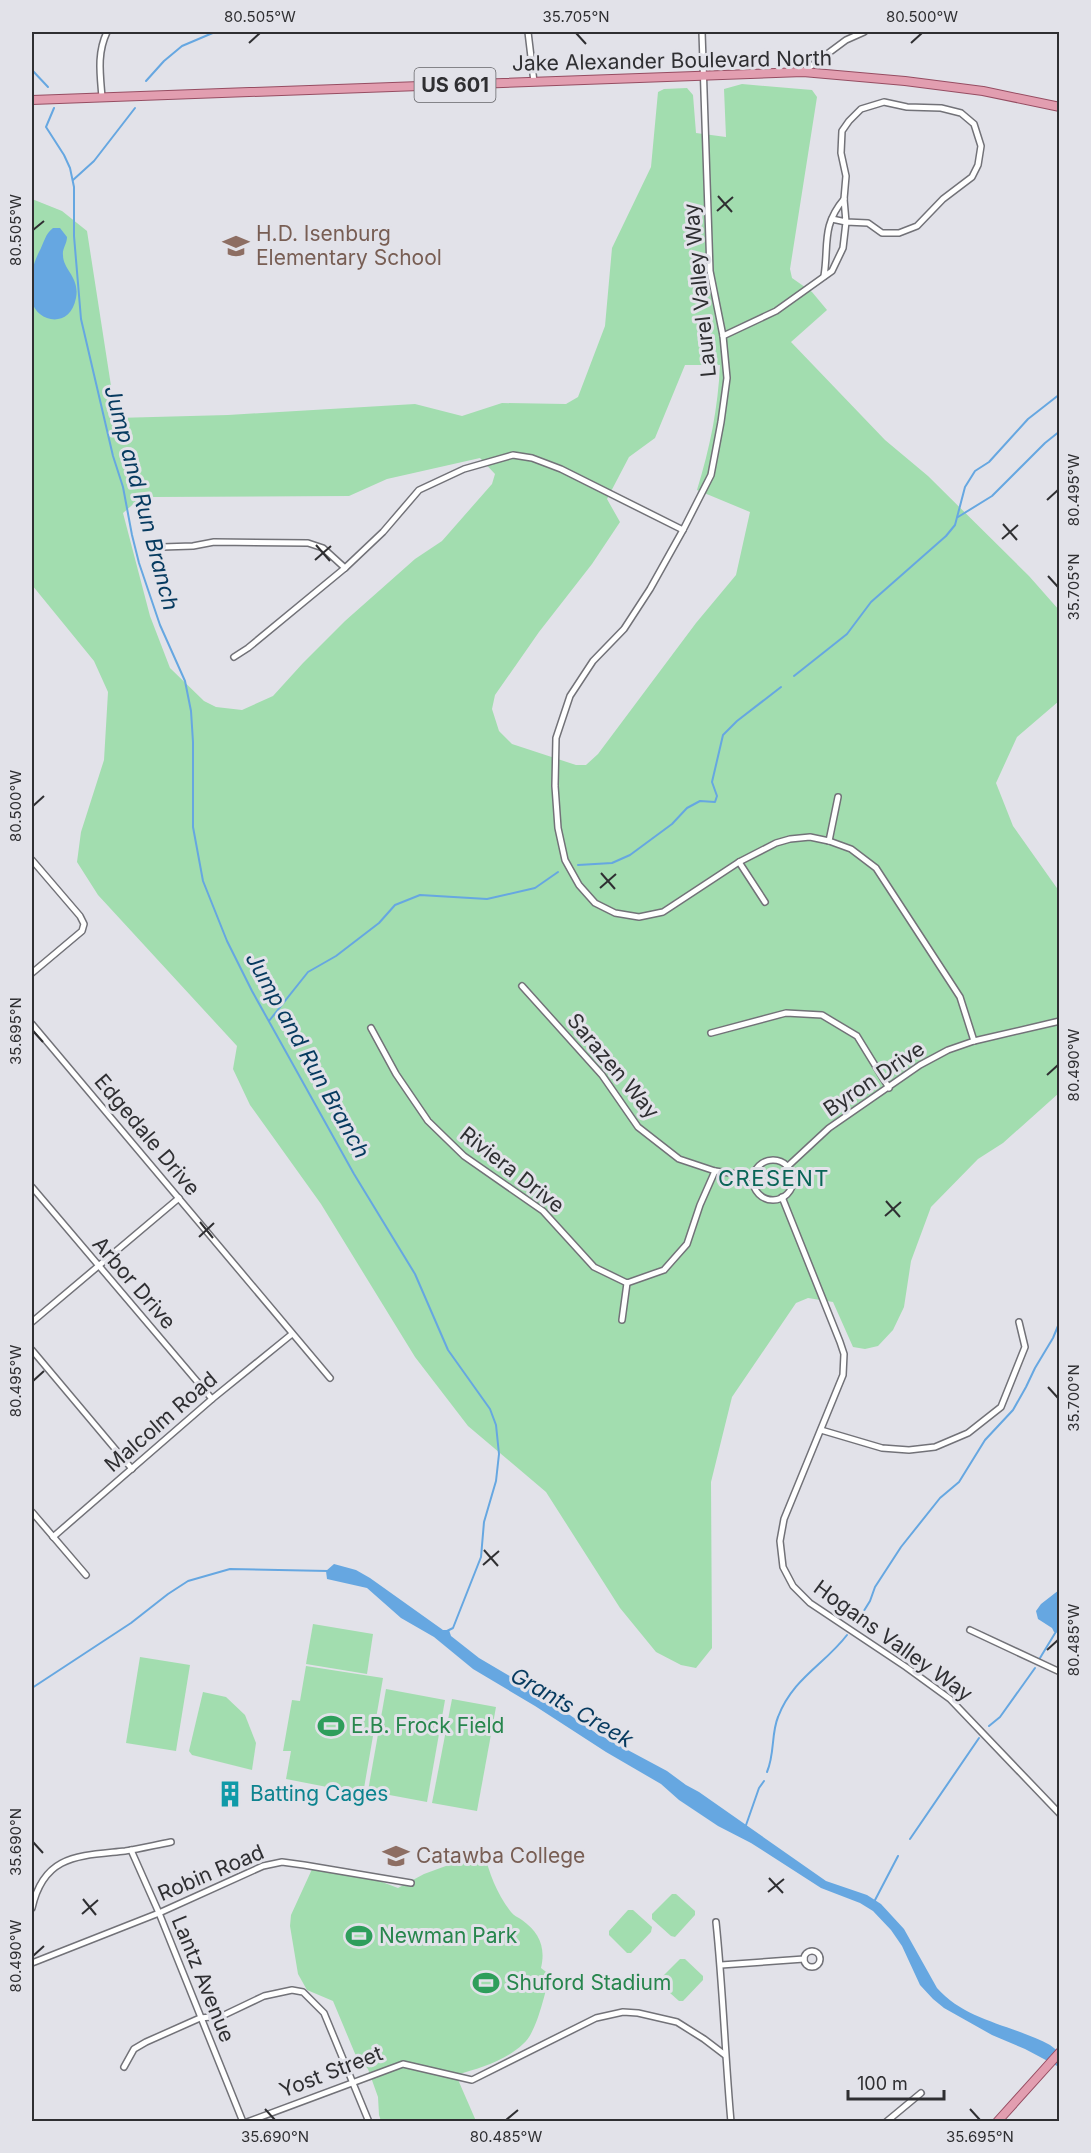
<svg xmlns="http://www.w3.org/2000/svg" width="1091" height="2153" viewBox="0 0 1091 2153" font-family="Inter,sans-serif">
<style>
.green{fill:#a2ddaf;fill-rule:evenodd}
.water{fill:#66a7e1}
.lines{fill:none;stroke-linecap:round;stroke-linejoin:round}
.stream{stroke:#66a7e1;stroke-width:2}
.street-casing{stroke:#727278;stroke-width:8}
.primary-casing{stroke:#964d62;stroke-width:10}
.street{stroke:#fff;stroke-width:5}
.primary{stroke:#e29eb0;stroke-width:8}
.ticks{fill:none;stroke:#2f2f32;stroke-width:2}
.labels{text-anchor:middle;stroke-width:6;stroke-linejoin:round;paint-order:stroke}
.shield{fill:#e2e2e9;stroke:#656569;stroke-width:1.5}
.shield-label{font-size:20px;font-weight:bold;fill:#2f2f32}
.street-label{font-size:21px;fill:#2f2f32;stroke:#e2e2e9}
.education-label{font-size:21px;fill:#785e54;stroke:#e2e2e9;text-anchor:start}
.leisure-label{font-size:21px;fill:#27864d;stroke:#e2e2e9;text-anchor:start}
.culture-label{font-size:21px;fill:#0d838f;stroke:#e2e2e9;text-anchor:start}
.water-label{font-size:22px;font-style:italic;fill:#063a5f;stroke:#e2e2e9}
.neighbourhood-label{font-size:22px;letter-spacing:1.5px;fill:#096557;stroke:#e2e2e9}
.neatline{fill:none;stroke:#2f2f32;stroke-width:2}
.ticks-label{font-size:15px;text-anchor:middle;fill:#2f2f32}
</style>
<rect width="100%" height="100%" fill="#e2e2e9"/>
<g class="green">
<path d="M742 84 812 90 817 97 790 269 792 278 812 292 827 310 791 342 885 440 928 476 1029 576 1059 610V701L1017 737 996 783 1013 826 1059 891V1093L1003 1143 978 1159 931 1207 911 1261 904 1307 893 1330 878 1346 865 1349 853 1347 833 1302 808 1298 796 1303 732 1397 711 1482 712 1648 696 1668 681 1665 656 1652 620 1608 546 1492 468 1426 415 1357 321 1204 250 1105 233 1069 237 1046 98 895 77 862 81 832 104 760 108 692 94 661 32 585V199L62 211 87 231 116 418 228 415 415 404 462 416 502 403 566 404 578 397 605 326 612 248 651 167 658 92 664 89 687 88 693 95 696 133 726 137 724 89ZM685 365H720C718 408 710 448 697 490L750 512 736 575 696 623 598 754 586 765H576L512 744 499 731 492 709 495 695 539 632 592 564 620 522 607 499 629 457 655 438ZM480 458 495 474 492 484 442 541 415 559 345 621 303 663 273 696 242 710 216 707 204 701 170 668 150 616 123 513 138 500 153 497 349 496 387 479Z"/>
<path d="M313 1624 373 1634 367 1674 306 1664Z"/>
<path d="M140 1657 190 1665 176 1751 126 1743Z"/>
<path d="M306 1666 383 1678 363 1794 286 1779 291 1751H283L292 1700 300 1701Z"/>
<path d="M386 1689 445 1700 427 1802 368 1791Z"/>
<path d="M203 1692 226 1697 245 1715 256 1743 252 1770 192 1755 189 1751Z"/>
<path d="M452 1699 496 1707 477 1811 432 1803Z"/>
<path d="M484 1852C489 1873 497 1894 511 1912 514 1916 518 1917 522 1920 539 1932 546 1947 541 1968L550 1975C545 1992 537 2033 523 2044 505 2061 480 2068 456 2075L476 2121H381L379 2115 378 2097 368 2069 356 2056 333 2001 307 1990 298 1974 290 1926 291 1915 313 1867 358 1873 398 1888 424 1874Z"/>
<path d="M672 1894H676L695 1911V1915L675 1937 671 1936 652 1919V1914Z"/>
<path d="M628 1910H633L652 1927 651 1932 631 1953H627L609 1935V1931Z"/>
<path d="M680 1959H685L703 1976V1980L683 2001H679L660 1984V1979Z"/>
</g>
<g class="water">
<path d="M53 228H60L67 237C67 244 62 249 63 255 63 270 80 277 76 298 70 330 36 322 32 301 28 284 32 266 39 252 44 243 45 234 53 228Z"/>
<path d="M334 1564 356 1570 370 1578 443 1630H449L451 1636 479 1658 532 1689 596 1733 667 1771 686 1785 699 1792 826 1881 867 1895 881 1904 904 1929 937 1988C966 2021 1013 2025 1050 2045L1059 2052V2067L1025 2049 992 2035 944 2008 933 1999 920 1985 902 1946 891 1930 873 1911 860 1903 821 1888 751 1843 718 1826 679 1800 661 1784 606 1752 535 1706 473 1669 434 1637 401 1618 367 1588 327 1579 326 1571Z"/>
<path d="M1059 1590V1633L1054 1632 1052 1628 1038 1619 1036 1611 1041 1604Z"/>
</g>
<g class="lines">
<g class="stream">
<path d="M32 70 48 87"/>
<path d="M146 81 164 61 182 46 215 32"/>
<path d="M54 108 46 127 64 155 70 168 74 187V236L81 319 113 456 123 487 132 535 139 563 160 625 185 681 191 711 193 742V827L203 881 227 941 252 991 354 1174 415 1274 448 1350 490 1409 496 1425 499 1454 496 1481 484 1522 481 1557 453 1628 447 1631"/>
<path d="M73 180 94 161 135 108"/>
<path d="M958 517 992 496 1045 443 1060 431"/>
<path d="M794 676 847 634 871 602 946 536 955 525 965 487 975 471 989 462 1028 419 1060 394"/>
<path d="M578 865 612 863 630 855 672 824 687 808 700 801 715 802 717 796 712 782 723 735 737 721 781 687"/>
<path d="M269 1021 308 972 336 956 379 923 395 905 420 895 487 899 535 888 558 872"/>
<path d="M857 1622 870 1601 875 1587 901 1547 940 1498 959 1482 985 1440 1013 1410 1026 1387 1035 1368 1053 1338 1060 1321"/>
<path d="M1040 1658 1060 1625"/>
<path d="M32 1688 131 1623 168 1594 188 1581 230 1569 328 1571"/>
<path d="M989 1726 1000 1717 1035 1668"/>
<path d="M767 1772C775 1753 771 1734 778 1717 793 1678 824 1665 847 1635"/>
<path d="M745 1828 759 1788 764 1781"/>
<path d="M910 1839 979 1738"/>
<path d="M874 1902 898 1856"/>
</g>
<g class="street-casing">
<g id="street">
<path d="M528 32 534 82"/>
<path d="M702 32 710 271 723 336 727 378 721 422 711 475 683 530 650 589 624 629 593 661 570 696 556 738 555 786 558 828 565 860 579 885 595 903 615 913 639 917 663 912 739 862 776 843 790 839 810 837 829 841 851 849 876 868 960 997 974 1041"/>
<path d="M803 72 846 40 864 32"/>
<path d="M102 97C100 73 97 53 107 32"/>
<path d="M824 276C829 246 821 226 844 199"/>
<path d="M723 336 776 311 832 271 843 248 846 222 844 199 846 176 841 153 842 131 849 121 861 109 884 102 907 107 941 108 961 113 974 124 981 146 978 165 972 177 943 199 917 226 899 233H882L868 223 846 222 832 219"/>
<path d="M162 547 193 546 214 542 308 543 323 548 345 568"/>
<path d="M234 657 248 648 345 568 383 532 419 490 464 469 513 455 532 458 561 469 683 530"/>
<path d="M829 841 838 797"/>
<path d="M32 860 80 916 84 924 82 931 32 973"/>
<path d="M739 862 765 902"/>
<path d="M522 986 602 1075 638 1127 679 1159 715 1171 753 1176"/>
<path d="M32 1024 330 1378"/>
<path d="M371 1028 396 1074 428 1121 464 1156 543 1211 594 1267 627 1283 664 1270 687 1244 700 1205 715 1171"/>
<path d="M711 1033 786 1013 822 1015 857 1036 889 1088"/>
<circle cx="773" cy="1180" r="20"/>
<path d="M787 1167 829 1128 920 1065 948 1050 974 1041 1060 1021"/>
<path d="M32 1187 212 1399"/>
<path d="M782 1197 840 1342 844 1354 843 1375 784 1519 780 1541 783 1567 793 1586 810 1603 906 1667 950 1699 1060 1814"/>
<path d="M622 1320 627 1283"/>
<path d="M32 1322 179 1198"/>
<path d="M32 1350 132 1469"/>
<path d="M821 1430 882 1448 909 1450 935 1447 968 1433 1001 1407 1025 1347 1019 1322"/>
<path d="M32 1512 86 1575"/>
<path d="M53 1537 212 1399 292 1334"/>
<path d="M970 1630 1060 1672"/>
<path d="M131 1850 159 1913 243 2122"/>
<path d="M32 1908C44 1854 79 1856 125 1851 140 1849 155 1845 171 1842"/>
<path d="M716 1922C723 1989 725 2055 731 2122"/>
<circle cx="812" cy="1959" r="8"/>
<path d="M32 1963 159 1913 263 1866 282 1862 304 1865 411 1883"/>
<path d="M721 1965 804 1959"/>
<path d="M124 2067 134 2049 146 2042 200 2018 222 2016 264 1996 292 1990 303 1992 324 2013 369 2122"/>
<path d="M247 2122 403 2064 472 2080 596 2018 623 2012 638 2013 677 2022 704 2039 725 2055"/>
<path d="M886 2122 921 2093"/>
</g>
</g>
<g class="primary-casing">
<g id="primary">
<path d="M32 100 803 72 905 81 983 91 1060 107"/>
<path d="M997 2122 1060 2052"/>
</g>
</g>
<use href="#street" class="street"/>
<use href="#primary" class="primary"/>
</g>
<path class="ticks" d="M576 33 586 44M249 43 260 33M911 43 922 33M718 196 732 212M717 211 733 197M33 230 44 221M1047 500 1058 490M1003 524 1017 540M1002 539 1018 525M316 545 330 561M315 560 331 546M1048 576 1058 587M33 806 44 796M601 873 615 889M600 888 616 874M33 1031 43 1042M1047 1075 1058 1065M886 1201 900 1217M885 1216 901 1202M200 1222 213 1238M199 1237 214 1223M33 1381 44 1371M1048 1387 1058 1398M484 1550 498 1566M483 1565 499 1551M1047 1650 1058 1640M33 1842 43 1853M769 1878 783 1893M768 1892 784 1879M83 1899 96 1915M82 1914 98 1900M33 1956 44 1946M265 2109 275 2120M970 2109 980 2120M506 2120 518 2110"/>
<defs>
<g id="school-bare" transform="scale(2.07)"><path d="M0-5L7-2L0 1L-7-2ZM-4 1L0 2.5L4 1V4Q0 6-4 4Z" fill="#8d6e63" stroke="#e2e2e9" stroke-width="2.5" paint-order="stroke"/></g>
<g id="stadium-bare" transform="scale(2.07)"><path d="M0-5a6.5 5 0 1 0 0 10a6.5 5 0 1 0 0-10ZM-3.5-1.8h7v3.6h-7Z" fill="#2e9e5b" stroke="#e2e2e9" stroke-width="2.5" paint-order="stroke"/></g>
<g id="building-bare" transform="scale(2.07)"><path d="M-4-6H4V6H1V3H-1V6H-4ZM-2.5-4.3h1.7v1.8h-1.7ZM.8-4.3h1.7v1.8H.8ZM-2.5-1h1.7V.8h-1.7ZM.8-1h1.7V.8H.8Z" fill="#0f9aa8" stroke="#e2e2e9" stroke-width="2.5" paint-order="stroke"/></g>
<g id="university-bare" transform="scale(2.07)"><path d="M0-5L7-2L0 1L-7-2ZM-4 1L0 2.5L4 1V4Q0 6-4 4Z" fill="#8d6e63" stroke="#e2e2e9" stroke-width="2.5" paint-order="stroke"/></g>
</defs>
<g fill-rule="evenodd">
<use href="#school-bare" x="236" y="246"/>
<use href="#stadium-bare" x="331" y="1726"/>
<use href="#building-bare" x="230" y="1794"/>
<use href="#university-bare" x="396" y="1856"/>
<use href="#stadium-bare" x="359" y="1936"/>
<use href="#stadium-bare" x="486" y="1983"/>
</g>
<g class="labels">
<rect class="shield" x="414.5" y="68" width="81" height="34" rx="4.5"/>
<g class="shield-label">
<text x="455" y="92">US 601</text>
</g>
<g class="street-label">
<text transform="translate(672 61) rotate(-1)" y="7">Jake Alexander Boulevard North</text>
<text transform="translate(700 290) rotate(-96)" y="7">Laurel Valley Way</text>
<text transform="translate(613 1066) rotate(50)" y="7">Sarazen Way</text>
<text transform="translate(874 1079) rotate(-34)" y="7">Byron Drive</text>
<text transform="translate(147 1135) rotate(50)" y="7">Edgedale Drive</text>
<text transform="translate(512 1170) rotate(38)" y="7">Riviera Drive</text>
<text transform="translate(134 1283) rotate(49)" y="7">Arbor Drive</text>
<text transform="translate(161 1422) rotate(-41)" y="7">Malcolm Road</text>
<text transform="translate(893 1641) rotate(36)" y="7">Hogans Valley Way</text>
<text transform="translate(211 1873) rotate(-23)" y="7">Robin Road</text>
<text transform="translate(203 1979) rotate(68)" y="7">Lantz Avenue</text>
<text transform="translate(331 2072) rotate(-21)" y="7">Yost Street</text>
</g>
<g class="education-label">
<text x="256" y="241">H.D. Isenburg<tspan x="256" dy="24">Elementary School</tspan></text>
<text x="416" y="1863">Catawba College</text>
</g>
<g class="leisure-label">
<text x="351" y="1733">E.B. Frock Field</text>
<text x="379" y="1943">Newman Park</text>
<text x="506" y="1990">Shuford Stadium</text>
</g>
<g class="culture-label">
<text x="250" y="1801">Batting Cages</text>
</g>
<g class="water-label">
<text transform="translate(142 498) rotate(75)" y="8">Jump and Run Branch</text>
<text transform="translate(308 1055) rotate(61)" y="8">Jump and Run Branch</text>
<text transform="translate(572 1707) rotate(30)" y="8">Grants Creek</text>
</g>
<g class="neighbourhood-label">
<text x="774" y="1186">CRESENT</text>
</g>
</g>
<rect width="1091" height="2153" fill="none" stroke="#e2e2e9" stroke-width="66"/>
<path d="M848 2090v9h96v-9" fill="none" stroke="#2f2f32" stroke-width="3"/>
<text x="857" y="2090" font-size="18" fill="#2f2f32" stroke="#e2e2e9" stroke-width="4.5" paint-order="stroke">100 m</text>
<rect x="33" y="33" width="1025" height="2087" class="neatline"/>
<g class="ticks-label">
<text x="260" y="22">80.505°W</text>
<text x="576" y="22">35.705°N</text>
<text x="922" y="22">80.500°W</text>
<text transform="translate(16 230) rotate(-90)" y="5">80.505°W</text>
<text transform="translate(1074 490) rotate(-90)" y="5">80.495°W</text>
<text transform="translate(1074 587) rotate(-90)" y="5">35.705°N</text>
<text transform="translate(16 806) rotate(-90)" y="5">80.500°W</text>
<text transform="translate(16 1031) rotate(-90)" y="5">35.695°N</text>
<text transform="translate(1074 1065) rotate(-90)" y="5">80.490°W</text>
<text transform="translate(16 1381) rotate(-90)" y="5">80.495°W</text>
<text transform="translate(1074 1398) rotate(-90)" y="5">35.700°N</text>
<text transform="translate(1074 1640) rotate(-90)" y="5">80.485°W</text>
<text transform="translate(16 1842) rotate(-90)" y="5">35.690°N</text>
<text transform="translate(16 1956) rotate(-90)" y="5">80.490°W</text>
<text x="275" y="2142">35.690°N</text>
<text x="506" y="2142">80.485°W</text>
<text x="980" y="2142">35.695°N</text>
</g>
</svg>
